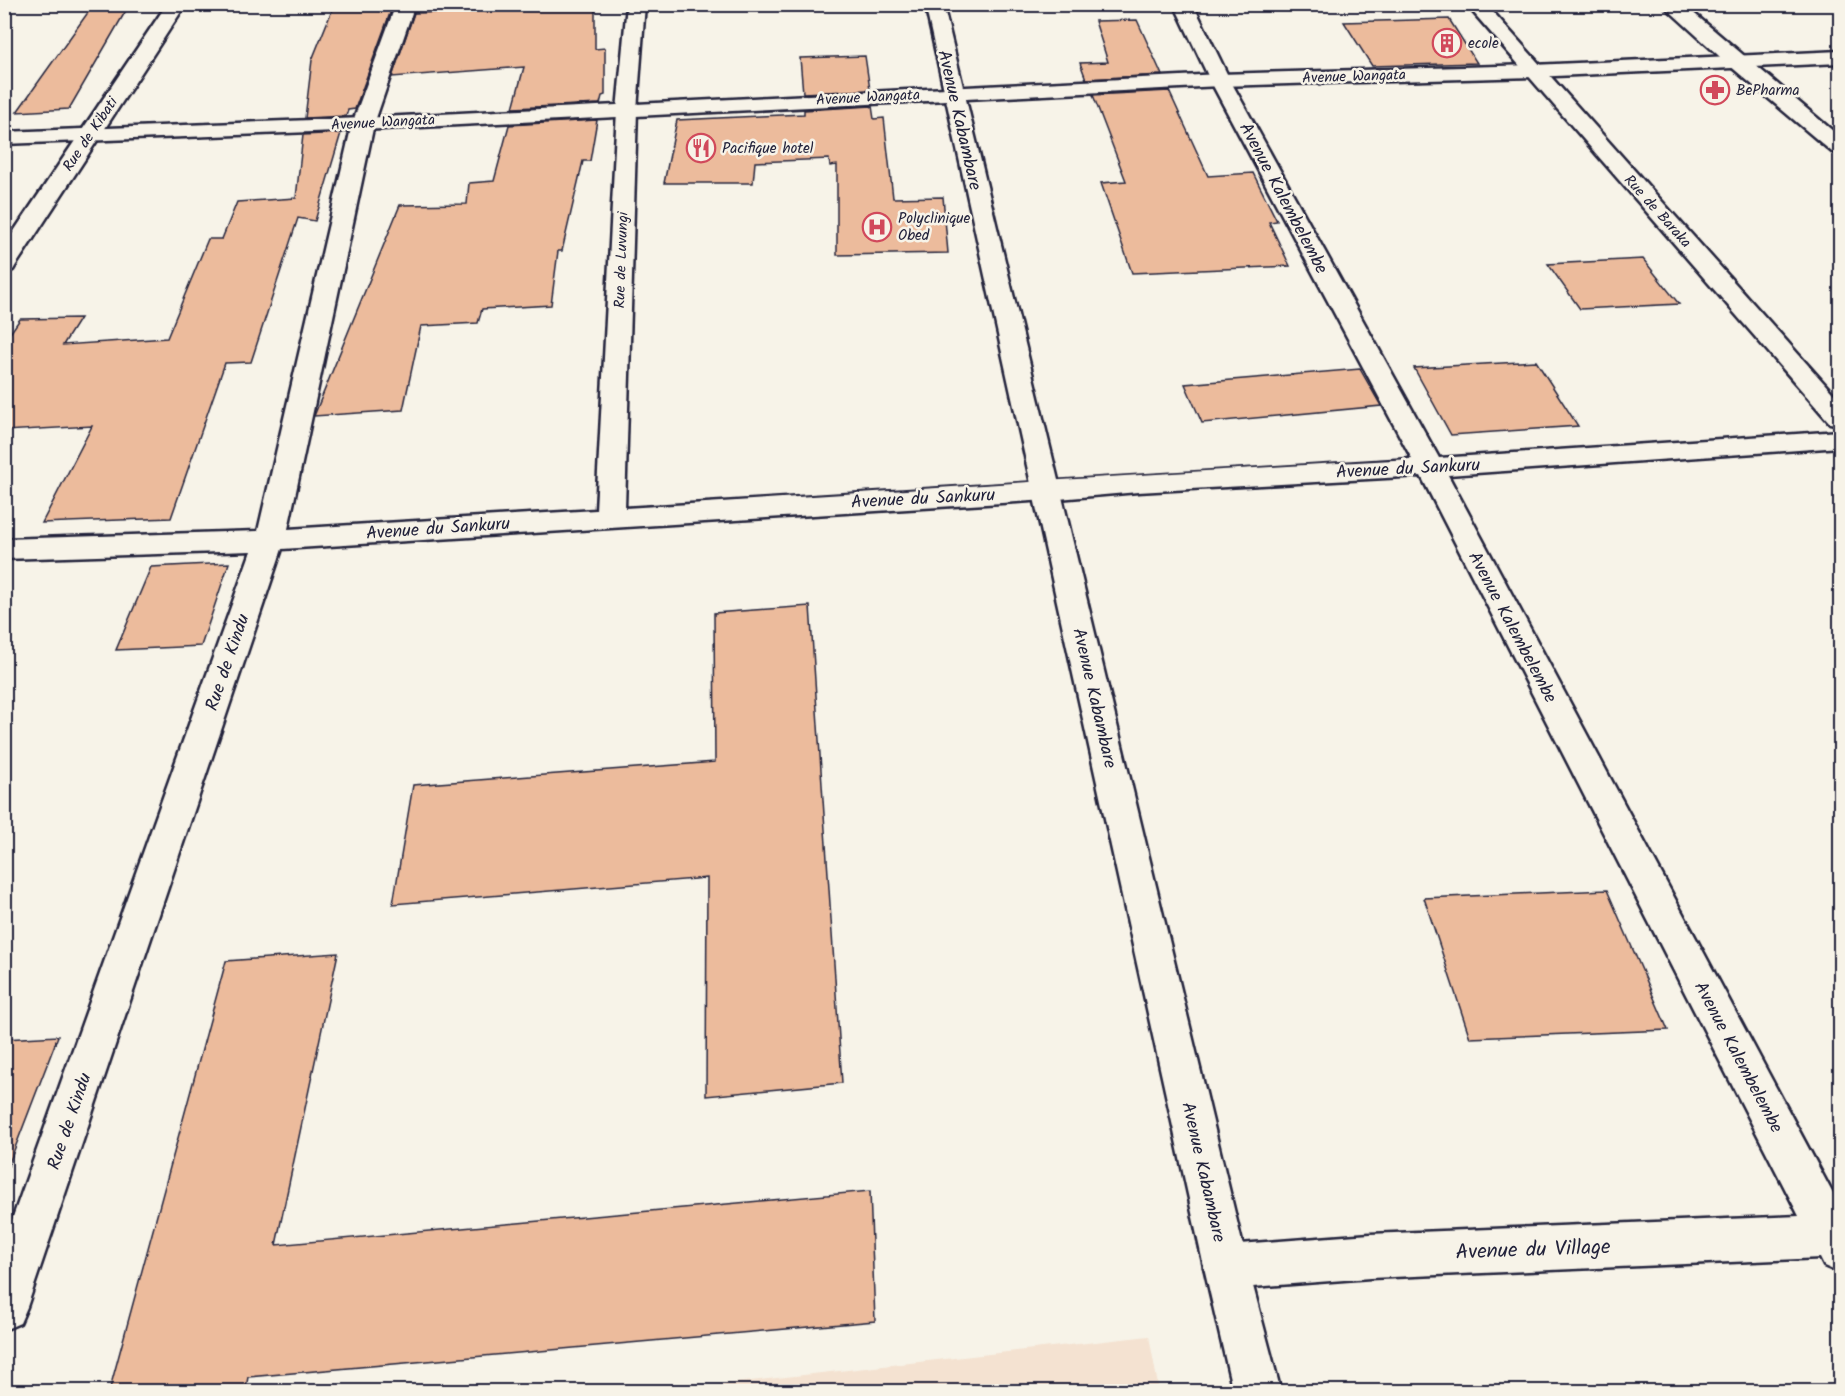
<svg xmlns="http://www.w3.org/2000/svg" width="1845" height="1396" viewBox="0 0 1845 1396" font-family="Kalam,sans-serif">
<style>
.built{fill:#f4e2d1}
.building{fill:#ecbb9c;stroke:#22223b;stroke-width:1.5}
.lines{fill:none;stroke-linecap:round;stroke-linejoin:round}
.minor-casing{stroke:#22223b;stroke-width:5}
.tertiary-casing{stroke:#22223b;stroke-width:5}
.secondary-casing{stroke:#22223b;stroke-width:5}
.minor{fill:#f7f3e8;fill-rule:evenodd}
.tertiary{fill:#f7f3e8;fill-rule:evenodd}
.secondary{fill:#f7f3e8;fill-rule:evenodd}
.labels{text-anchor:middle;stroke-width:5;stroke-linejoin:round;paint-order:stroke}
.far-poi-label{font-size:15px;fill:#22223b;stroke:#f7f3e8;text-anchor:start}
.far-street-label{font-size:15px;fill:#22223b;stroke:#f7f3e8}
.street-label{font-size:18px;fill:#22223b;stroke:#f7f3e8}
.near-street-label{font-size:21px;fill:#22223b;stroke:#f7f3e8}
</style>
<rect width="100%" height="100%" fill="#f7f3e8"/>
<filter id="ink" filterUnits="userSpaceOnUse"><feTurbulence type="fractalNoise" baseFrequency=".0167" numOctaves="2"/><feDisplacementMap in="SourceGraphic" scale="12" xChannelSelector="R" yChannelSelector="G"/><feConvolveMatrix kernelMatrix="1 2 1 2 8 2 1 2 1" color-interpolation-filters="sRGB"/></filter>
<g filter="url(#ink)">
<path class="built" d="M1149 1336 1159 1391H662Z"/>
<g class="building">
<path d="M94 4H125L128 7 69 109 17 112Z"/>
<path d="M552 4H595V49L605 48V95L602 96 600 104 513 108 524 67 392 77 414 13 552 9Z"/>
<path d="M393 5 355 109 348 110 346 116 305 118 312 60 333 8Z"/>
<path d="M1449 19 1477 63 1372 66 1344 22Z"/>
<path d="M1137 20 1162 75 1086 79 1080 63 1108 62 1095 21Z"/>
<path d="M865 56 870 90 803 93 800 58Z"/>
<path d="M1169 91 1208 176 1253 173 1277 221 1269 222 1290 266 1132 273 1101 183 1126 181 1093 95Z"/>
<path d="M872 106 874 119 884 118 893 198 943 197 948 253 837 255V165L830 166 829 159 755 162 753 183H664L677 120 804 114V110Z"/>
<path d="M597 120 590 161H583L562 251H558L551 305 482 309 478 323 421 326 403 410 314 416 400 205 467 204 469 183 494 181 509 125Z"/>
<path d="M341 133 315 221 298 218 251 362 225 363 171 518 42 523 92 426 4 431V342L20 319 80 318 63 345 167 338 208 239H222L237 202 296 198 303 135Z"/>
<path d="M1643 259 1679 304 1580 309 1548 264Z"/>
<path d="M1536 361 1578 426 1451 435 1414 368Z"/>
<path d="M1360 369 1381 406 1202 423 1185 384Z"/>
<path d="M229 563 201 646 116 650 151 567Z"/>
<path d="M810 606 842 1083 706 1096 707 878 393 904 413 785 715 762 714 613Z"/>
<path d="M1607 890 1668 1030 1470 1038 1424 898Z"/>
<path d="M338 953 276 1245 870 1191 875 1321 248 1377 246 1388 203 1392H109L226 961Z"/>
<path d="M58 1036 8 1166 4 1165V1039Z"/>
</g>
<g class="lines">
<g class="minor-casing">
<g id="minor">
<path d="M167 4H186L16 265 13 270 4 272V246Z"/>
<path d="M396 4H415L374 124 288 529 596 510 617 110 627 4H645L637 110 625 508C887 492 1149 473 1412 459L1210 80 1174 4H1193L1230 80 1439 458 1840 431V447L1448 475 1840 1207V1273L1824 1266 1820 1258 1370 1278 1226 1289 1210 1283 1204 1267 1210 1251 1226 1245 1370 1234 1799 1216 1421 476 1138 492 1047 500 282 549 27 1307 20 1323 4 1330V1242L251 551 4 559V539L258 531 352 124Z"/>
<path d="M1466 4H1486L1840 401V425L1830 423Z"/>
<path d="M1662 4H1683L1840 137V153L1832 152 1729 65Z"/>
</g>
</g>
<g class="tertiary-casing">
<path id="tertiary" d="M1840 51V63L1533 77 1220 86 363 130 4 144V132L363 118 1220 74 1533 65Z"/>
</g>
<g class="secondary-casing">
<path id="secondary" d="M925 4H943L1248 1267 1281 1392H1233L1204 1267Z"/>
</g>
<use href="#minor" class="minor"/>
<use href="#tertiary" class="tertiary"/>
<use href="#secondary" class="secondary"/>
</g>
</g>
<defs>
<g id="building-ring" transform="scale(1.5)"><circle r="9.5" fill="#f7f3e8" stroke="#d1495b" stroke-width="1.5"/><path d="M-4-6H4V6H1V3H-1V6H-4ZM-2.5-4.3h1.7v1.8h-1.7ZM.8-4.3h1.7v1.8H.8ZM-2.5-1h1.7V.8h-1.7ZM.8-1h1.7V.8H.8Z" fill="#d1495b"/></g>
<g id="pharmacy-ring" transform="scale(1.5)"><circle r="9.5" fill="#f7f3e8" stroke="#d1495b" stroke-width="1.5"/><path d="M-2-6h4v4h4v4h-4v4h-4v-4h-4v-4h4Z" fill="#d1495b"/></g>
<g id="restaurant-ring" transform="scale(1.5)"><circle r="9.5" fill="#f7f3e8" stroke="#d1495b" stroke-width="1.5"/><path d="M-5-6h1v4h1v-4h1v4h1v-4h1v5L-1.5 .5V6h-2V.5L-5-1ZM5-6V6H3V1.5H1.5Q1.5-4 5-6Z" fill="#d1495b"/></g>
<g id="hospital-ring" transform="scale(1.5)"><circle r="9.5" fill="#f7f3e8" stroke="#d1495b" stroke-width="1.5"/><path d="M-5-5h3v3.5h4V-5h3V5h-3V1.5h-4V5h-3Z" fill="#d1495b"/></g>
</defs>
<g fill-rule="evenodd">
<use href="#building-ring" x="1447" y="43"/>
<use href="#pharmacy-ring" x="1715" y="90"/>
<use href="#restaurant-ring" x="701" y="148"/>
<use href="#hospital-ring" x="877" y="227"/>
</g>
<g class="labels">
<g class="far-poi-label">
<text x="1468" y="48">ecole</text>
<text x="1736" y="95">BePharma</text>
<text x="722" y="153">Pacifique hotel</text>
<text x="898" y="223">Polyclinique<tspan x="898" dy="17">Obed</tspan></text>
</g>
<g class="far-street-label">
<text transform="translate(1354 76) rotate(-2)" y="5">Avenue Wangata</text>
<text transform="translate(868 97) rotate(-3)" y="5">Avenue Wangata</text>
<text transform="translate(383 122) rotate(-3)" y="5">Avenue Wangata</text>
<text transform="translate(90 134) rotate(-56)" y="5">Rue de Kibati</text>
<text transform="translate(1658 211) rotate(48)" y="5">Rue de Baraka</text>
<text transform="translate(621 260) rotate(-88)" y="5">Rue de Luvungi</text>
</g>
<g class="street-label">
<text transform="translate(960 120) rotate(77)" y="6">Avenue Kabambare</text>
<text transform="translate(1284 198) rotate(62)" y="6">Avenue Kalembelembe</text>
<text transform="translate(1408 468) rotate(-3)" y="6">Avenue du Sankuru</text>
<text transform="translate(923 498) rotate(-3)" y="6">Avenue du Sankuru</text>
<text transform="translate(438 528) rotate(-4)" y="6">Avenue du Sankuru</text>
<text transform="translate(1513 627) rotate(62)" y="6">Avenue Kalembelembe</text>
<text transform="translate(227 662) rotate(-71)" y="6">Rue de Kindu</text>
<text transform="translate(1095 698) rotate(77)" y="6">Avenue Kabambare</text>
<text transform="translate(1739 1057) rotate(62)" y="6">Avenue Kalembelembe</text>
<text transform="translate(69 1121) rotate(-71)" y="6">Rue de Kindu</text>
<text transform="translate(1204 1172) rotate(77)" y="6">Avenue Kabambare</text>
</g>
<g class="near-street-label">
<text transform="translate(1533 1249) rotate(-2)" y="7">Avenue du Village</text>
</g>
</g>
<rect width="1845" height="1396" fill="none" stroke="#f7f3e8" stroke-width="24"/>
<rect x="12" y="12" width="1821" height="1372" fill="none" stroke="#22223b" stroke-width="2" filter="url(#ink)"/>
</svg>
